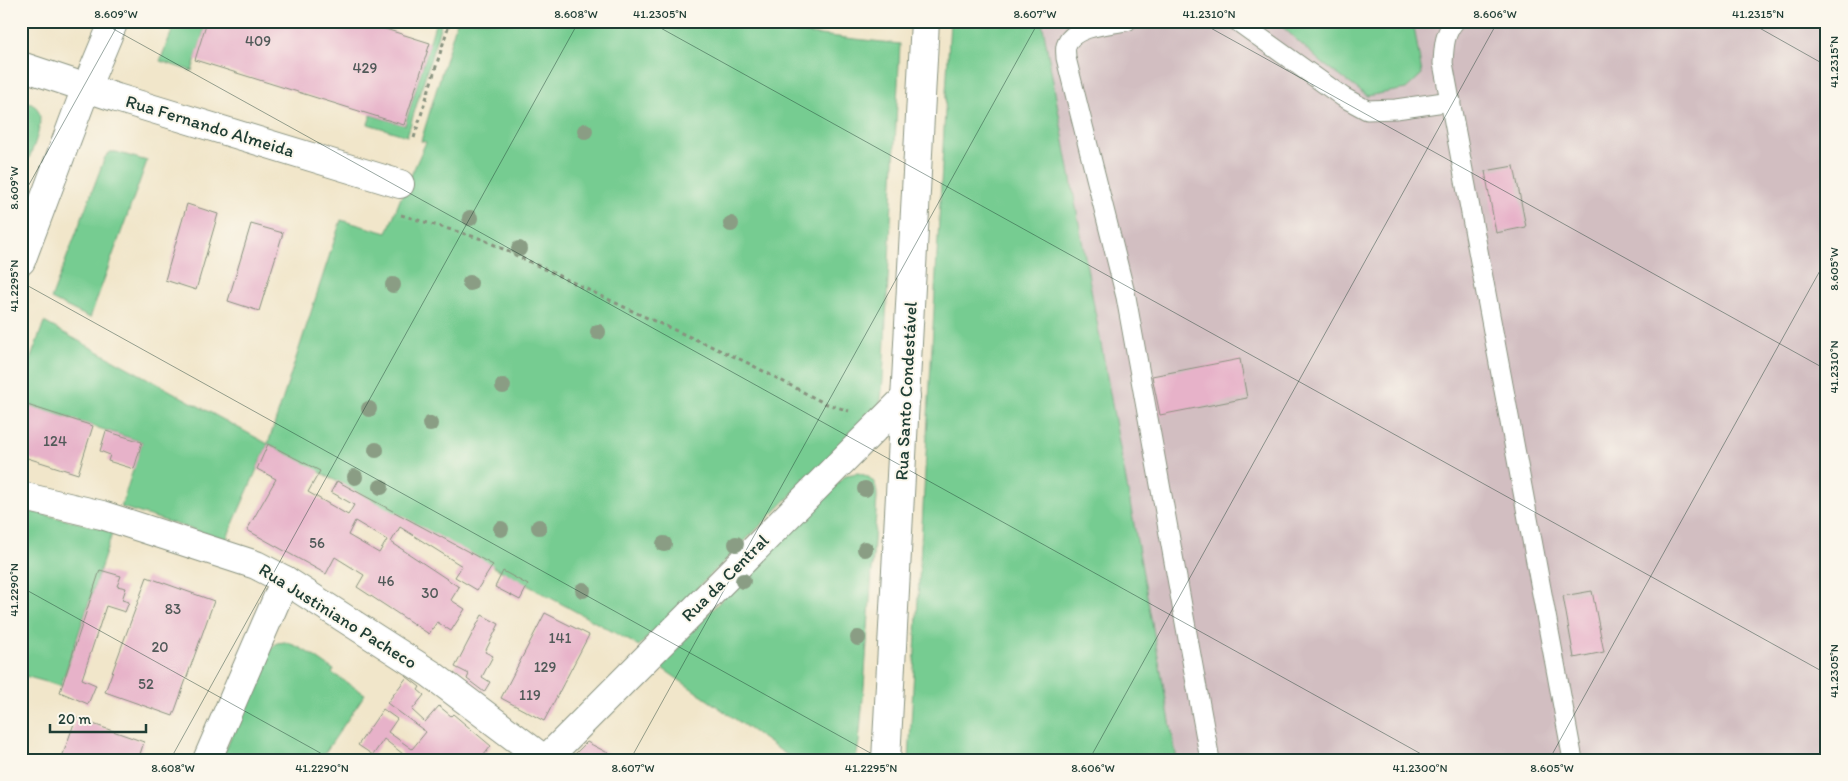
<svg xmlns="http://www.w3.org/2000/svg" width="1848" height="781" viewBox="0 0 1848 781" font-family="Itim,sans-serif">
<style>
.industrial{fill:#d2bec1}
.green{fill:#76cc91;stroke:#4a8462}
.building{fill:#e7b2c9;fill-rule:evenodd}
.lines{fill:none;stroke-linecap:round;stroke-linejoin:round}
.service-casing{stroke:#88927f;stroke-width:21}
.minor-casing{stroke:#88927f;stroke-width:30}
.tertiary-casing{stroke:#88927f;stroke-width:30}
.path{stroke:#88927f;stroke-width:3;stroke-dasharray:4 4;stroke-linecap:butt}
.service{stroke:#fff;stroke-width:19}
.minor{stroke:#fff;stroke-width:28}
.tertiary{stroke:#fff;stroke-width:28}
.tree{fill:#8a9d84}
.ticks{fill:none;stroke:#1f3d34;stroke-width:1;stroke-opacity:0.45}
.labels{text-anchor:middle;stroke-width:4;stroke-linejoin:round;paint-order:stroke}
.number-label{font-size:15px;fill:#515a59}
.street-label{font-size:18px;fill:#1f3d34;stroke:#fbf7ec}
.neatline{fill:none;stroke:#1f3d34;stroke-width:2}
.ticks-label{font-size:12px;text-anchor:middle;fill:#1f3d34}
</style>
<rect width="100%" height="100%" fill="#fbf7ec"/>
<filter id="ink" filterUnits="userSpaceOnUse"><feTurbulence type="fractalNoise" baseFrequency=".02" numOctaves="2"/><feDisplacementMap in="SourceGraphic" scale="10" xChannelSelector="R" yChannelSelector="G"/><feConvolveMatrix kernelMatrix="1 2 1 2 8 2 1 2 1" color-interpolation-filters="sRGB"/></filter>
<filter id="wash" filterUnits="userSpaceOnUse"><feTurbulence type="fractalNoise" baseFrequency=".0096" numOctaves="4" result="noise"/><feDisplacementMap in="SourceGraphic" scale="20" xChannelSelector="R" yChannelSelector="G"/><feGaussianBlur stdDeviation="1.12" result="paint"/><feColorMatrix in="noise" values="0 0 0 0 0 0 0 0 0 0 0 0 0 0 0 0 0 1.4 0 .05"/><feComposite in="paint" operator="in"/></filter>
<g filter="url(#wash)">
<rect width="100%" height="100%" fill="#f1e6ca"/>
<path class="industrial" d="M1042 21H1276L1322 63 1422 74 1413 21H1827V760H1177Z"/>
<g class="green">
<path d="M176 21H207L192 71 160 61Z"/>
<path d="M436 21H442L407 136 368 124 371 115 405 125Z"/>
<path d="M457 21H695L900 44 883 379 881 400 877 410 639 646 268 444 226 540 121 507 142 442 21 403V385L44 322 268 444 341 220 387 233 400 200 426 142 421 141Z"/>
<path d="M950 21H1042L1177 760H909Z"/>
<path d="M1276 21H1413L1422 74 1406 89 1367 96 1322 63Z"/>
<path d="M21 101C27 102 35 104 38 110 46 125 27 162 21 177Z"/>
<path d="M110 152H116L147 161 90 318 51 299 105 157Z"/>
<path d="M858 473C873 477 877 483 877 498L864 687 859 742 856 760H794L659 666 755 564 846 475Z"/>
<path d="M21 509 113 531 61 686 21 675Z"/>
<path d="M285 642C303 647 319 660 334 670L332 673 365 694 320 760H221L267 652 277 643Z"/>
</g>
<g id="blocks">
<g class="building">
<path d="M207 21H360L430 43 404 125 195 60Z"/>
<path d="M1514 166 1526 227 1496 233 1485 171Z"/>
<path d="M187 204 218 214 196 290 165 280Z"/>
<path d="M251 224 283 233 259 311 228 301Z"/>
<path d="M1240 359 1247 398 1160 415 1152 376Z"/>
<path d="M21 403 93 426 78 474 21 456Z"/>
<path d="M106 431 142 442 134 469 108 461 110 455 100 451Z"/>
<path d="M268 444 320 471 308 492 348 515 354 505 331 492 337 481 493 565 477 590 455 577 462 566 400 527 391 542 459 587 451 600 465 609 451 631 437 622 429 634 357 587 364 575 335 557 326 574 247 530 276 479 257 469ZM355 521 387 540 379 553 348 535Z"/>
<path d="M100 570 121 576 117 586 126 588 122 600 129 602 125 612 106 606 82 679 96 685 88 704 60 692Z"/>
<path d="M503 571 528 585 520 600 495 587Z"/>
<path d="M147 577 214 601 173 716 105 692Z"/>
<path d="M1592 591 1604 652 1574 658 1563 596Z"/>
<path d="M545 613 589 635 544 721 501 698Z"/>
<path d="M482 615 499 624 485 652 493 656 482 677 490 682 484 692 467 679 469 674 455 667Z"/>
<path d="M407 677 420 687 418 690 424 695 412 710 425 722 439 706 451 716 453 714 491 746 480 760H397L403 754 384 739 373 755 358 745 383 709 397 719 388 732 412 749 426 732 387 703Z"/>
<path d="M76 718 144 742 138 760H61Z"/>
<path d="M587 742 621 760H569Z"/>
</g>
</g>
</g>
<g filter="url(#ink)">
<use href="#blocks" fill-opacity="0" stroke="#88927f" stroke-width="1"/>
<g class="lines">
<g class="service-casing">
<g id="service">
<path d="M1127 21C1109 24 1072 26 1066 46 1065 50 1066 54 1066 58L1126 297 1210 760"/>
<path d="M1237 21 1343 97 1367 110 1396 109 1451 101"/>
<path d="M1455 21C1444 33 1444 48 1443 63L1573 760"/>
</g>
</g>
<g class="minor-casing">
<g id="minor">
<path d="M21 66 117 98 400 184"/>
<path d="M21 261 86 88 114 21"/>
<path d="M21 496 102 515 256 565 285 580 431 674 545 760"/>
<path d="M207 760 285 580"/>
<path d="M545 760 906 397"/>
</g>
</g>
<g class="tertiary-casing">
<path id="tertiary" d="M886 760 925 21"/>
</g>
<g class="path">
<path d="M414 138 450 21"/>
<path d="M401 215 482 239 643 316 744 361 824 403 849 411"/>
</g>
<use href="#service" class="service"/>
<use href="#minor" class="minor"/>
<use href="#tertiary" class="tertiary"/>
</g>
<g class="tree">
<circle cx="585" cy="131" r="8"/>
<circle cx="470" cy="218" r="8"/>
<circle cx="731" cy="224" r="8"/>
<circle cx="519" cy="249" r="8"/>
<circle cx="470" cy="283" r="8"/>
<circle cx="393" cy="285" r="8"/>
<circle cx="598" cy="332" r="8"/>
<circle cx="503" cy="386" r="8"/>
<circle cx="369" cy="409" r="8"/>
<circle cx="430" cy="424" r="8"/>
<circle cx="376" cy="450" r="8"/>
<circle cx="355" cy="477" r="8"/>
<circle cx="381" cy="487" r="8"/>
<circle cx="865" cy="489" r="8"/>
<circle cx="539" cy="527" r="8"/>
<circle cx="501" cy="529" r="8"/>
<circle cx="664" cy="544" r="8"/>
<circle cx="736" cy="544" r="8"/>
<circle cx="865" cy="549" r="8"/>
<circle cx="743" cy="581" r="8"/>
<circle cx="583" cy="590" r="8"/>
<circle cx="858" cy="638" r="8"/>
</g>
</g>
<path class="ticks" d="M99 21 1432 760M648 21 1827 674M1198 21 1827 370M1747 21 1827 66M21 199 120 21M21 282 883 760M21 587 333 760M170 760 579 21M630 760 1039 21M1089 760 1498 21M1549 760 1827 258"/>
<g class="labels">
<g class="number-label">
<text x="258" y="46">409</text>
<text x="365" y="73">429</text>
<text x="55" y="446">124</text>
<text x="317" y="548">56</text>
<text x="386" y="586">46</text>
<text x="430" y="598">30</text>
<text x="173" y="614">83</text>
<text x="560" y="643">141</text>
<text x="160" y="652">20</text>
<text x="545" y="672">129</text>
<text x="146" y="689">52</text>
<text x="530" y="700">119</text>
</g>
<g class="street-label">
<text transform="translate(210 126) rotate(17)" y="6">Rua Fernando Almeida</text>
<text transform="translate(906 391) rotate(-87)" y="6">Rua Santo Condestável</text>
<text transform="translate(725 578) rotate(-45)" y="6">Rua da Central</text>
<text transform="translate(338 616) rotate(32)" y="6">Rua Justiniano Pacheco</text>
</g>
</g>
<rect width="1848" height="781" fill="none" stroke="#fbf7ec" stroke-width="55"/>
<path d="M50 724v8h96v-8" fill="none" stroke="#1f3d34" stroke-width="2.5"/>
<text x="58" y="724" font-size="15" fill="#1f3d34" stroke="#fbf7ec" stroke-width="4" paint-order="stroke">20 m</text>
<rect x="28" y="28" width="1792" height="726" class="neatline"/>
<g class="ticks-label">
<text x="116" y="18">8.609°W</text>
<text x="576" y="18">8.608°W</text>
<text x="660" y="18">41.2305°N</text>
<text x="1035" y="18">8.607°W</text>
<text x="1209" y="18">41.2310°N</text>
<text x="1495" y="18">8.606°W</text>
<text x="1758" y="18">41.2315°N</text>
<text transform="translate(1834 62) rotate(-90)" y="4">41.2315°N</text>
<text transform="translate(14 188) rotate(-90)" y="4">8.609°W</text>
<text transform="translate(1834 269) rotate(-90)" y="4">8.605°W</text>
<text transform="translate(14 286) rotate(-90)" y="4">41.2295°N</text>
<text transform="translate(1834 367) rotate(-90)" y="4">41.2310°N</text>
<text transform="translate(14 590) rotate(-90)" y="4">41.2290°N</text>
<text transform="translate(1834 671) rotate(-90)" y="4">41.2305°N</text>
<text x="173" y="772">8.608°W</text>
<text x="322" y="772">41.2290°N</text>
<text x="633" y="772">8.607°W</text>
<text x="871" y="772">41.2295°N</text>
<text x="1093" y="772">8.606°W</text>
<text x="1420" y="772">41.2300°N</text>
<text x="1552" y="772">8.605°W</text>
</g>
</svg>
